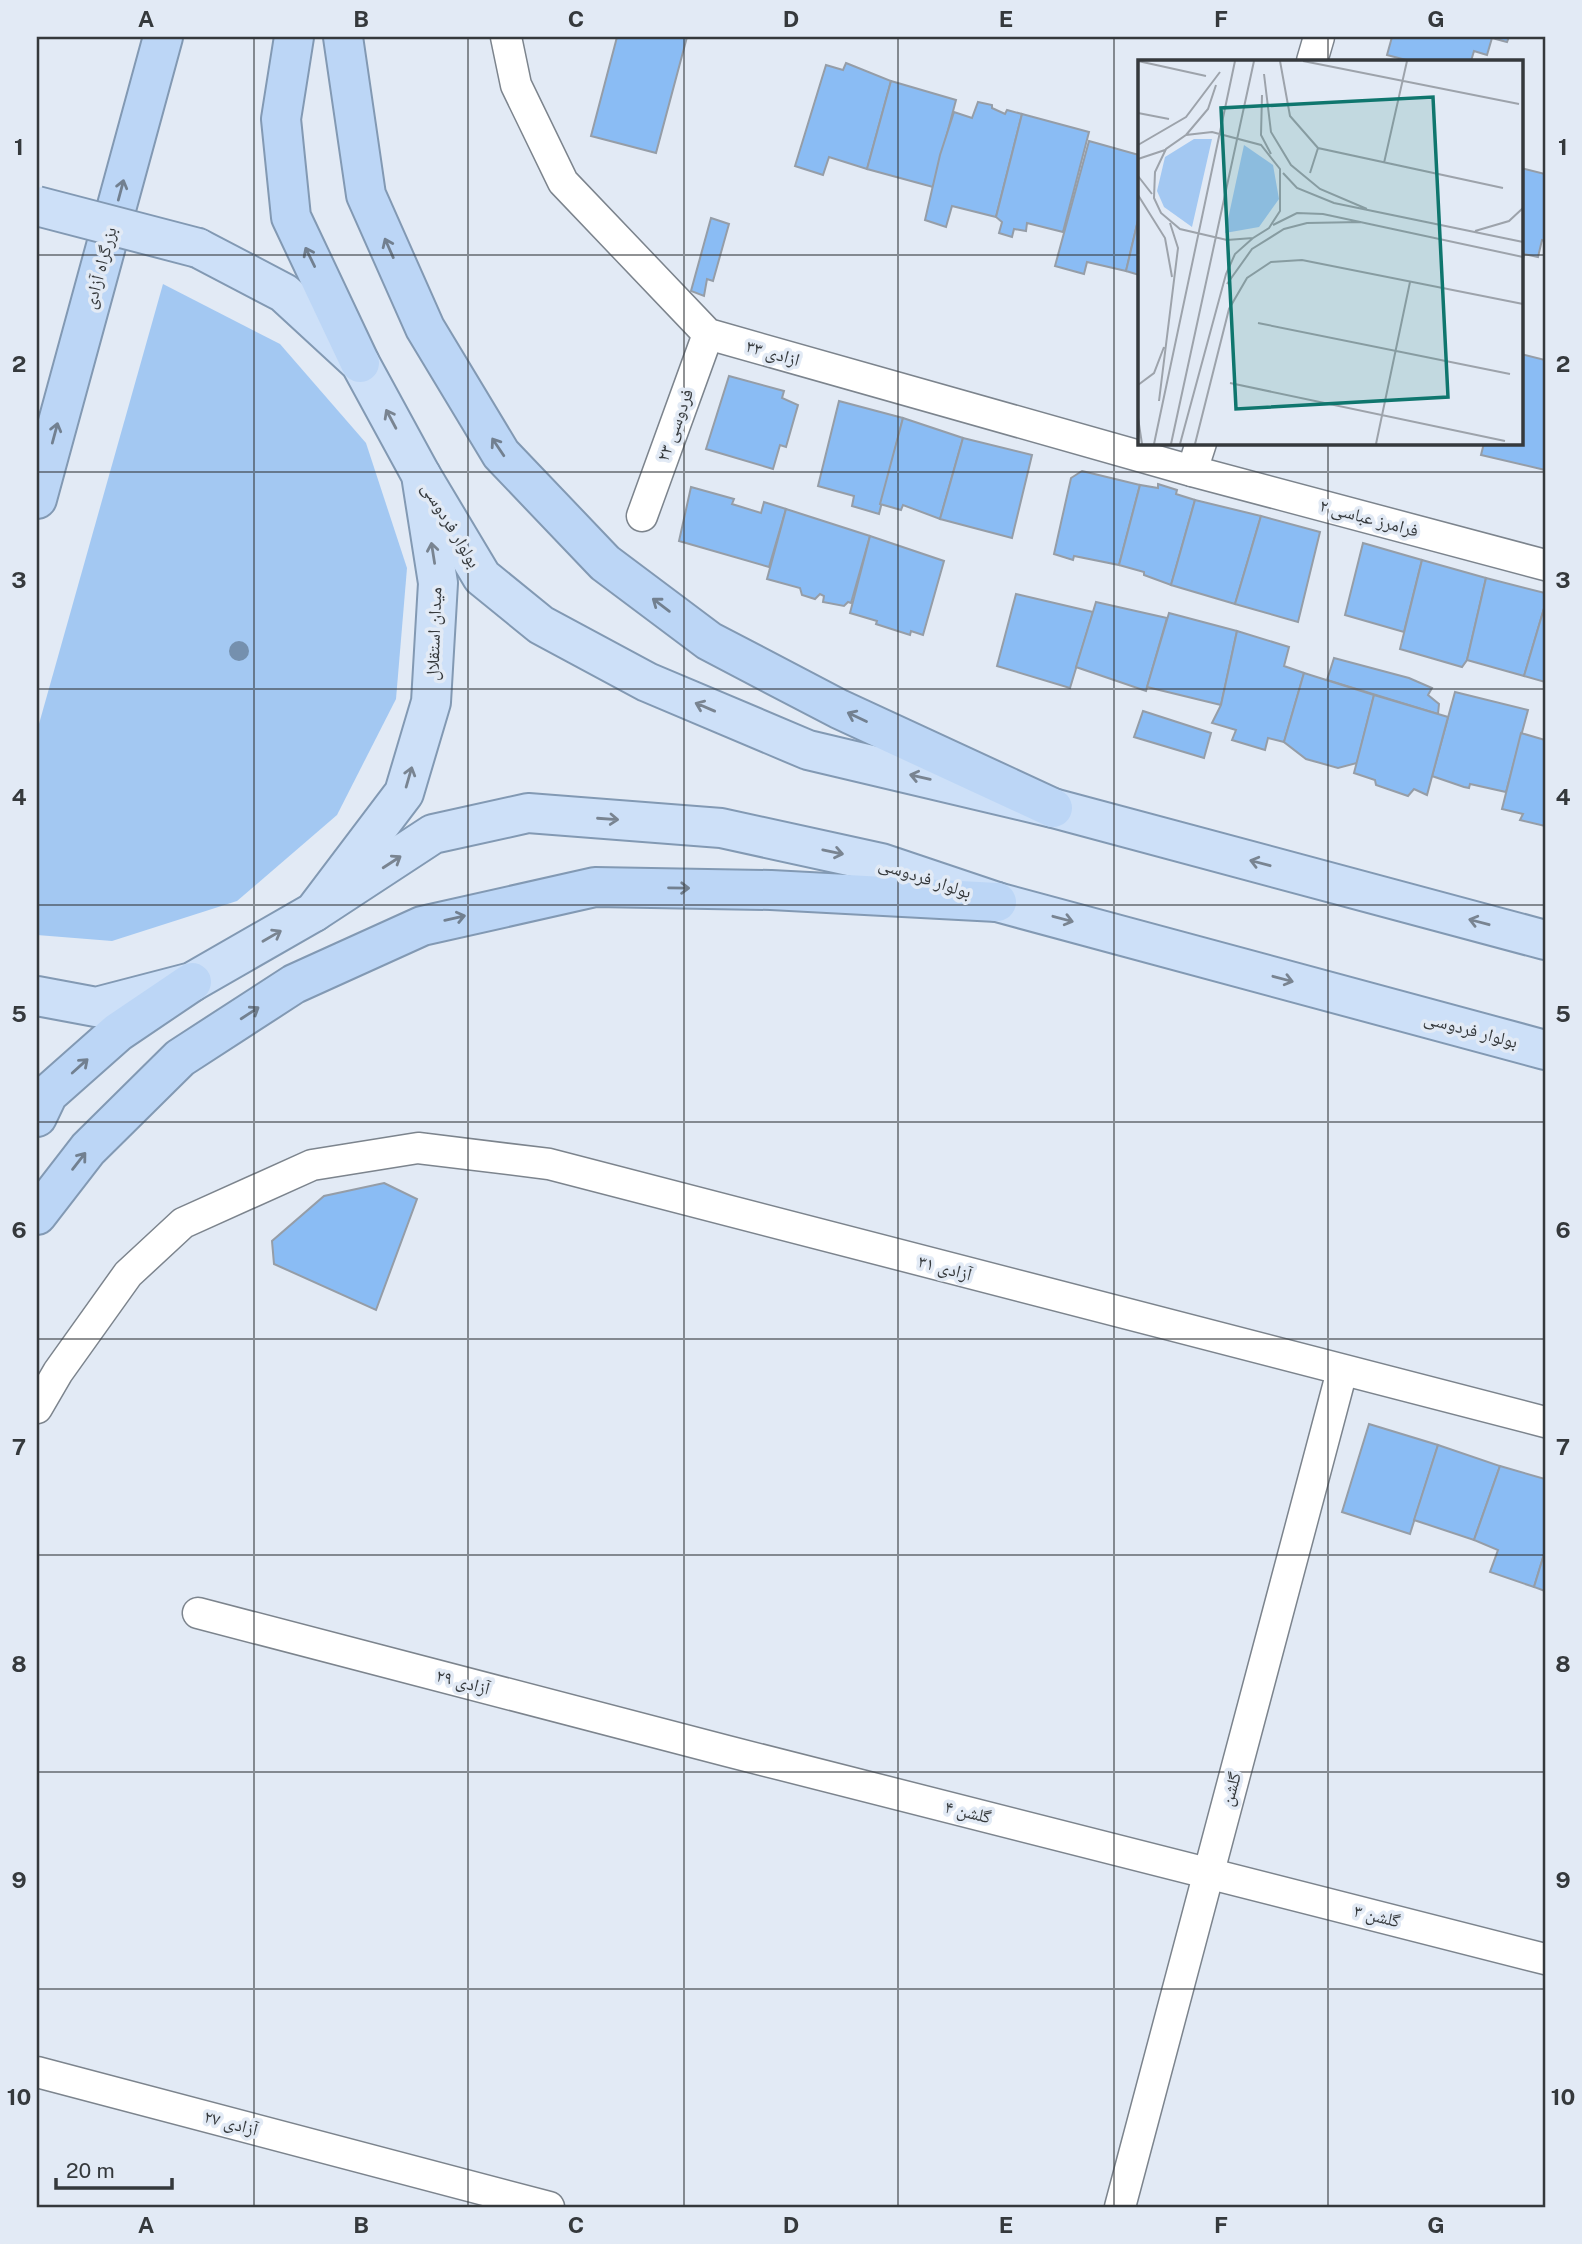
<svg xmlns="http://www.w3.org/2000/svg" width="1582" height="2244" viewBox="0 0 1582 2244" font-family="'Public Sans','Noto Naskh Arabic',sans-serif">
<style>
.green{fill:#a3c8f2}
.building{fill:#8abcf4;stroke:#959da7;stroke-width:2}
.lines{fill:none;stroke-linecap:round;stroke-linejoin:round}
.minor-casing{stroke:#7c848d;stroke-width:33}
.primary-casing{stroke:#8299b3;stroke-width:42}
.trunk-casing{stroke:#8299b3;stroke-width:42}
.minor{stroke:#fff;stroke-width:30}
.primary{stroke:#cde0f8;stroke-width:38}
.trunk{stroke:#bcd6f6;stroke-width:38}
.primary-bridge-casing{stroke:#8299b3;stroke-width:42;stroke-linecap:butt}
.primary-bridge{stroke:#cde0f8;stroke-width:38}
.tree{fill:#7590ae}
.oneway{stroke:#728090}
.oneway2{stroke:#798491}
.grid{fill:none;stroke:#35393c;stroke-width:2;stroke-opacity:0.55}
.labels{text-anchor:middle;stroke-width:7;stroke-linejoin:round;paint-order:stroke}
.street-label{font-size:18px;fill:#35393c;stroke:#e2eaf5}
.inset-road{fill:none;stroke:#9da3ab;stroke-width:2}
.view{fill:#0f766e;fill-opacity:0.15;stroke:#0f766e;stroke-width:3.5}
.inset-edge{fill:none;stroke:#35393c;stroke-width:3.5}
.neatline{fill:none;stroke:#35393c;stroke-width:2.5}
.grid-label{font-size:23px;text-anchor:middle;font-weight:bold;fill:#35393c}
</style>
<rect width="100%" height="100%" fill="#e2eaf5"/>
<path class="green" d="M163 284 280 344 366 443 407 568 396 699 337 815 237 901 112 941 37 935V731Z"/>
<g class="building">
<path d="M617 37H687L656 153 591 136Z"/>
<path d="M1392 37H1509L1507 42 1492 38 1487 55 1474 51 1471 61H1410L1387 55Z"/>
<path d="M846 63 891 81 867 169 829 157 823 175 795 166 826 65 843 70Z"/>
<path d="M891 81 956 100 933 187 867 169Z"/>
<path d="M978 102 992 105V108L1005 114 1007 110 1022 114 996 217 952 206 946 227 925 220 940 155 954 112 972 118Z"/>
<path d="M1022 114 1089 132 1063 232 1027 223 1026 231 1014 229 1012 237 999 233 1002 222 996 217Z"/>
<path d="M1089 141 1139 155V216L1126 271 1087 262 1084 274 1055 266Z"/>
<path d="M1521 168 1545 174V241L1542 240 1538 257 1524 254 1521 268Z"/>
<path d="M1139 216V275L1126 271Z"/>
<path d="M711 218 729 224 713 281 707 279 704 296 691 291Z"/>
<path d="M1521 354 1545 360V470L1481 455 1484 443H1521Z"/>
<path d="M729 376 784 391 782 398 798 405 786 447 780 445 773 469 706 449Z"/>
<path d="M839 401 903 418 879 514 852 506 854 496 818 486Z"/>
<path d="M903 418 963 438 940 519 903 505 901 510 880 504Z"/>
<path d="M963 438 1032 455 1012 538 940 519Z"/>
<path d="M1082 471 1140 485 1119 565 1074 556 1073 560 1054 554 1071 478Z"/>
<path d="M1158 484 1177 490 1176 494 1195 500 1171 585 1144 575V572L1119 565 1140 485 1158 488Z"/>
<path d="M691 487 734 499 732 504 761 513 764 502 786 509 769 567 679 541Z"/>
<path d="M1195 500 1261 516 1235 604 1171 585Z"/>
<path d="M786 509 870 536 851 603 848 602 844 606 823 602 824 596 820 594 815 599 802 595 800 588 767 579Z"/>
<path d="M1261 516 1320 532 1298 622 1235 604Z"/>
<path d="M870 536 944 561 923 635 911 631 910 635 876 624 877 621 850 613Z"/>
<path d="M1363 543 1422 560 1404 632 1345 615Z"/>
<path d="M1422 560 1486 578 1467 660 1462 667 1400 649Z"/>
<path d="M1486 578 1545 593V605L1524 676 1467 660Z"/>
<path d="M1016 594 1093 612 1070 688 997 666Z"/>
<path d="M1096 602 1167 618 1146 691 1076 667Z"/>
<path d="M1545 605V682L1524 676Z"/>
<path d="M1169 613 1237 631 1221 705 1147 687Z"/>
<path d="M1237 631 1289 647 1284 666 1304 673 1284 742 1268 738 1265 750 1232 740 1236 730 1212 723 1221 705Z"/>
<path d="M1334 658 1409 678 1432 688 1428 695 1439 704 1438 714 1327 680Z"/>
<path d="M1304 673 1374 695 1357 763 1338 768 1306 759 1284 742Z"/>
<path d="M1455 692 1528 710 1506 792 1470 784 1469 788 1464 787 1432 776Z"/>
<path d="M1374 695 1448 717 1427 795 1414 789 1408 796 1376 785 1375 780 1354 773Z"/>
<path d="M1143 711 1211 733 1204 758 1134 737Z"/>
<path d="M1521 733 1545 740V826L1520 820 1523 814 1502 809Z"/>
<path d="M384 1183 417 1199 376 1310 274 1264 272 1241 324 1196Z"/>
<path d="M1369 1424 1438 1445 1410 1534 1342 1512Z"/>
<path d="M1438 1445 1500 1466 1474 1540 1414 1520Z"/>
<path d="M1500 1466 1545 1479V1551L1534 1587 1490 1572 1498 1550 1474 1540Z"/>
<path d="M1545 1551V1591L1534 1587Z"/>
</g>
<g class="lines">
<g class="minor-casing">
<g id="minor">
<path d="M506 37 516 85 563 182 708 334 1192 471 1545 565"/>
<path d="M1312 61 1319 37"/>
<path d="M1192 471 1201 443"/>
<path d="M642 516 708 334"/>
<path d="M37 1408 58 1372 128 1274 183 1223 312 1165 418 1148 549 1164 1545 1422"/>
<path d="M198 1613 727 1751 1545 1959"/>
<path d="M37 2072 549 2207"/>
<path d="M1120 2207 1342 1371"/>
</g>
</g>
<g class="primary-casing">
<g id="primary">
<path d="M421 475 482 577 541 625 647 682 808 750 1053 808 1545 940"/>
<path d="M314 912 433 834 528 813 721 828 881 863 997 902 1545 1050"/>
<path d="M37 996 96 1007 192 982 314 912 404 793 431 702 438 583 421 475 360 363 284 293 198 248"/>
</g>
</g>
<g class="trunk-casing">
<g id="trunk">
<path d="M294 37 281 119 291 217 360 363"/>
<path d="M343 37 366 195 425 328 501 454 605 563 709 641 839 709 1053 808"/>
<path d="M37 499 163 37"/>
<path d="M37 1117 48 1094 118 1032 192 982"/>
<path d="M37 1215 88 1149 180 1058 294 984 422 926 595 887 771 890 997 902"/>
</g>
</g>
<use href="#minor" class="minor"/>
<use href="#primary" class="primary"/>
<use href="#trunk" class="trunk"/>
<g class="primary-bridge-casing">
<path id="primary-bridge" d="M37 206 198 248"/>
</g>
<use href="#primary-bridge" class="primary-bridge"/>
</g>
<circle class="tree" cx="239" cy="651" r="10"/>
<defs><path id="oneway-shaft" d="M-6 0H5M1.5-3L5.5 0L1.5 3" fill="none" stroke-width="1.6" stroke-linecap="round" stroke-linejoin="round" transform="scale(1.75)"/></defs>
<g class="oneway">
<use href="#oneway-shaft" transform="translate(121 190) rotate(-75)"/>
<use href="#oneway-shaft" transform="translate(389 248) rotate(-114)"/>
<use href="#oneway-shaft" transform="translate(310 257) rotate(-116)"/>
<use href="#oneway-shaft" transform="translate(55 433) rotate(-75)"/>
<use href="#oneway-shaft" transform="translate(498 447) rotate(-124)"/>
<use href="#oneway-shaft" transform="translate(661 605) rotate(-143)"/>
<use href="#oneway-shaft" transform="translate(857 717) rotate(-155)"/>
<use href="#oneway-shaft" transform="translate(679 888) rotate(1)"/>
<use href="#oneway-shaft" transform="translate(455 918) rotate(-13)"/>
<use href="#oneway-shaft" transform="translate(250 1013) rotate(-33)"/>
<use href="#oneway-shaft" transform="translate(80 1066) rotate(-42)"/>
<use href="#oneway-shaft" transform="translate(79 1161) rotate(-52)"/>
</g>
<g class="oneway2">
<use href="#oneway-shaft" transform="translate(391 419) rotate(-118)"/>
<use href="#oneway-shaft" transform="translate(433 553) rotate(-99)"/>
<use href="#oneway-shaft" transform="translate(705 707) rotate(-157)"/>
<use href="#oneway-shaft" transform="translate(409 777) rotate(-74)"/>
<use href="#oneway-shaft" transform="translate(920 777) rotate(-167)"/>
<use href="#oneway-shaft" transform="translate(608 819) rotate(4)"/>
<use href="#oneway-shaft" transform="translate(833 852) rotate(12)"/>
<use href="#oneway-shaft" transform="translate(392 862) rotate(-33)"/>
<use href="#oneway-shaft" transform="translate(1260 863) rotate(-165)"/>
<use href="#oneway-shaft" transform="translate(1063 919) rotate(15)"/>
<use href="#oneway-shaft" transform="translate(1479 922) rotate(-165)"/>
<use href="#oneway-shaft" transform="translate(272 936) rotate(-30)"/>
<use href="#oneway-shaft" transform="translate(1283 979) rotate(15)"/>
</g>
<path class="grid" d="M254 37V2207M468 37V2207M684 37V2207M898 37V2207M1114 37V2207M1328 37V61M37 255H1139M1521 255H1545M1328 443V2207M37 472H1545M37 689H1545M37 905H1545M37 1122H1545M37 1339H1545M37 1555H1545M37 1772H1545M37 1989H1545"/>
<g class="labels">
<g class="street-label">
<text transform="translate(100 268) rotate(-75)" y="6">بزرگراه آزادی</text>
<text transform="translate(773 353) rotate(16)" y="6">ازادی ۳۳</text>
<text transform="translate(675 425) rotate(-70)" y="6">فردوسی ۲۳</text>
<text transform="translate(1369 518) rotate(15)" y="6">فرامرز عباسی ۲</text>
<text transform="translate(451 525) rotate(59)" y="6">بولوار فردوسی</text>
<text transform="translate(434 634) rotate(-88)" y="6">میدان استقلال</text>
<text transform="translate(925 878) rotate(18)" y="6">بولوار فردوسی</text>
<text transform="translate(1471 1030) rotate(15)" y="6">بولوار فردوسی</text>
<text transform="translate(945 1268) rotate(15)" y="6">آزادی ۳۱</text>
<text transform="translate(463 1682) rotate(15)" y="6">آزادی ۲۹</text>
<text transform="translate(1231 1789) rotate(-75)" y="6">گلشن</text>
<text transform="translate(968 1812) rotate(14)" y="6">گلشن ۴</text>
<text transform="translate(1377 1916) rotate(14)" y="6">گلشن ۳</text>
<text transform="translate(231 2123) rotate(15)" y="6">۲۷ آزادی</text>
</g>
</g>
<g transform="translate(1138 60)">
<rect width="385" height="385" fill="#e2eaf5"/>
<path d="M56 79H74L54 167 26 147 19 131 27 97ZM106 85 135 105 141 139 121 167 87 173Z" fill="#a3c8f2"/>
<path class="inset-road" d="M0 1 68 16M142 1 152 56 180 88 365 128M165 1 381 44M126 14 133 72 153 105 182 129 229 149M124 35 123 75 133 94M0 53 31 59M74 72 123 85 142 109V151L131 168 115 178 89 180 42 169 23 153 16 138 17 112 28 89 48 75ZM48 75 70 49 78 25M0 85 48 57 82 12M0 99 27 90M246 103 269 1M145 113 159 128 196 143 385 182M172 113 180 88M0 116 14 134M0 135 27 178 34 217M135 165 159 153 185 154 385 197M337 171 371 161 385 148M89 224 114 189 146 169 169 163 223 162M120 263 372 314M92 323 367 381M0 325 16 313 26 287M21 341 40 188 32 163M0 358 4 384M16 384 97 1M33 384 116 1M42 384 88 214 97 194 115 178M57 384 91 249 109 218 133 202 164 200 385 244M238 384 272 222"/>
<path class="view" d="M295 37 310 337 98 349 83 48Z"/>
<rect width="385" height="385" class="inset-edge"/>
</g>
<rect width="1582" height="2244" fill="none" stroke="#e2eaf5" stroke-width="77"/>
<path d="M56 2178v10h116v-10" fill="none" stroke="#35393c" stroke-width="3.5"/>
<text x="66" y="2178" font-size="21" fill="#35393c" stroke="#e2eaf5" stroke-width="5" paint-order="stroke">20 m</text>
<rect x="38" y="38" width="1506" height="2168" class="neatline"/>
<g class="grid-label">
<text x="146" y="27">A</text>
<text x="361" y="27">B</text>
<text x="576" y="27">C</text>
<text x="791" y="27">D</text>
<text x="1006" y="27">E</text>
<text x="1221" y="27">F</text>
<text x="1436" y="27">G</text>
<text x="19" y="155">1</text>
<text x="1563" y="155">1</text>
<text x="19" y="372">2</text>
<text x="1563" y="372">2</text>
<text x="19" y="588">3</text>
<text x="1563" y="588">3</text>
<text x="19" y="805">4</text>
<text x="1563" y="805">4</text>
<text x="19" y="1022">5</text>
<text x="1563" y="1022">5</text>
<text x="19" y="1238">6</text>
<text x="1563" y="1238">6</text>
<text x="19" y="1455">7</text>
<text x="1563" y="1455">7</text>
<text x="19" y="1672">8</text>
<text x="1563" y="1672">8</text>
<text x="19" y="1888">9</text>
<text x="1563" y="1888">9</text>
<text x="19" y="2105">10</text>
<text x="1563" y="2105">10</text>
<text x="146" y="2233">A</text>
<text x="361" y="2233">B</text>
<text x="576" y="2233">C</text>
<text x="791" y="2233">D</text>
<text x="1006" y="2233">E</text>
<text x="1221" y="2233">F</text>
<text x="1436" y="2233">G</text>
</g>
</svg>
